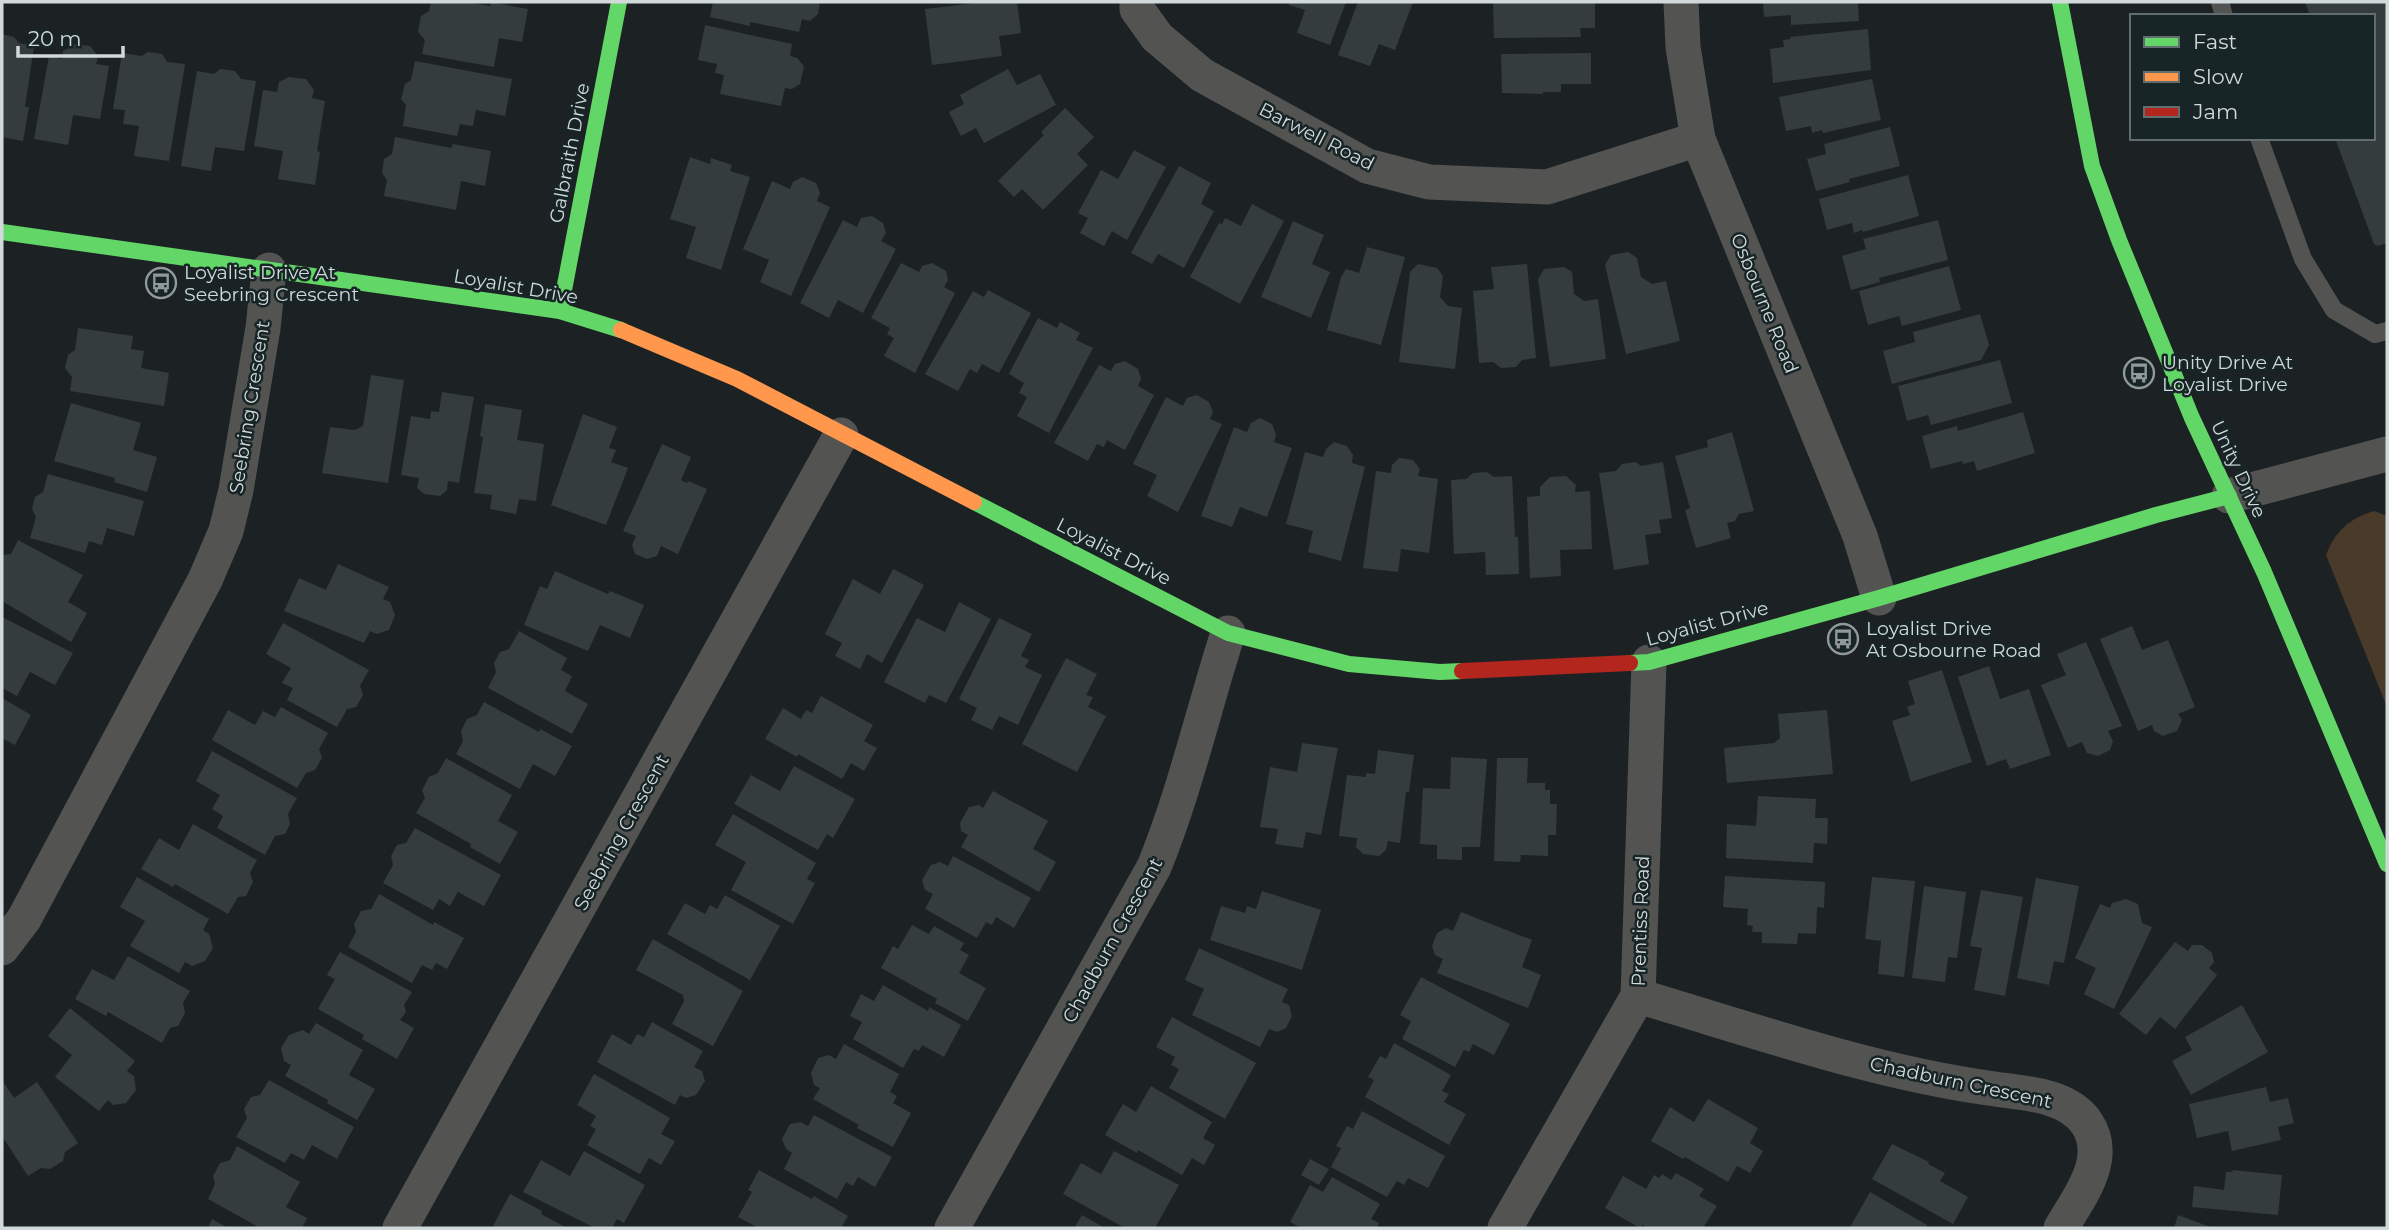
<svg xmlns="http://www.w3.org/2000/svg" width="2389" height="1230" viewBox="0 0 2389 1230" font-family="Montserrat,sans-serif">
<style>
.green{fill:#493a2a}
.building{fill:#343c3e}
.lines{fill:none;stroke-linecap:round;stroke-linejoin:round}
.lane{stroke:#535352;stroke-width:18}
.street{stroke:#535352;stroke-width:35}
.fast{stroke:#63d668;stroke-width:16}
.slow{stroke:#ff974d;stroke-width:16}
.jam{stroke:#b3261e;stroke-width:16}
.labels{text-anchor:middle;stroke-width:5;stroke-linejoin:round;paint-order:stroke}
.street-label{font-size:19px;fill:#d1d9da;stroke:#182527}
.poi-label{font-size:19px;fill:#d1d9da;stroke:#182527;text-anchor:start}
</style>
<rect width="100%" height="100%" fill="#1c2224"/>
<path class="green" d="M2374 511 2387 516V707L2326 555C2335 531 2350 518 2374 511Z"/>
<g class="building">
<path d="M431 2H467L490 6 491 2 528 9 522 42 499 38 494 67 422 54 425 40 418 32 421 16 429 11Z"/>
<path d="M713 2H820L818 14 810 21 802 19 799 32 750 22V26L710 17Z"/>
<path d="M984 2H1017L1021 33 999 36 1002 56 932 65 925 9Z"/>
<path d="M1290 2H1346L1330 45 1297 33 1305 10 1289 5Z"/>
<path d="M1358 2H1413L1395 50 1379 44 1370 66 1338 55Z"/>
<path d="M1493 2H1595V28H1580L1581 37 1494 38Z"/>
<path d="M1763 2H1858L1859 21 1791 25V15L1764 17Z"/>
<path d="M2305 2H2387V243L2378 246 2374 244 2335 138H2373V16H2300L2309 13Z"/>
<path d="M705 25 792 44 790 56 797 58 804 66 800 84 792 89 785 88 781 106 720 94 724 75 715 73 717 64 698 60Z"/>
<path d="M1868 29 1871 70 1773 83 1770 49 1784 47 1783 40 1791 39 1790 37Z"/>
<path d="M2 34 14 37 19 43 34 46 25 107H29L23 141 2 137Z"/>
<path d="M75 44 90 46 98 56 96 64 109 66 100 119 73 115 68 145 34 139 49 56 62 59 63 51Z"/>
<path d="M148 52 162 54 167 62 185 64 169 161 134 156 139 126 123 124 125 110 113 109 122 53 142 56Z"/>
<path d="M1591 53V84H1561V92H1543V94L1502 93 1501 54Z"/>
<path d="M415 61 512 79 505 116 476 110 473 126 460 124 457 136 403 126 406 105 401 99 405 84 411 80Z"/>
<path d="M220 69 235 71 241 79 256 81 244 151 215 147 211 171 181 166 197 71 214 74Z"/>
<path d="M1008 69 1017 85 1040 74 1056 105 984 143 976 128 961 136 949 112 964 104 960 95Z"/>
<path d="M289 77 306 79 314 90 312 98 325 101 317 151 320 152 315 185 278 179 283 151 254 146 263 90 277 92 279 82Z"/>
<path d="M1872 79 1881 120 1823 133 1822 130 1812 133 1811 126 1786 131 1779 97Z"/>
<path d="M1065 108 1094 137 1077 154 1088 165 1043 210 1022 189 1014 197 998 181 1044 135 1041 132Z"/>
<path d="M1890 127 1900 166 1849 179 1850 182 1816 191 1807 159 1826 154 1824 144Z"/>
<path d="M395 137 451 148 453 144 491 151 485 186 461 181 456 210 384 196 387 180 382 173 384 159 392 154Z"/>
<path d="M1134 150 1166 167 1127 240 1112 231 1104 246 1080 233 1088 218 1078 213 1101 170 1118 179Z"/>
<path d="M690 157 710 164 711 158 732 165 730 171 750 177 721 270 686 258 696 227 670 219Z"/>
<path d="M1179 166 1211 183 1201 204 1214 211 1184 268 1158 254 1152 264 1131 253Z"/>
<path d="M1908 175 1919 216 1863 232 1862 230 1854 233 1852 223 1827 230 1819 199Z"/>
<path d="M802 177 816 183 820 193 817 201 830 207 791 296 760 282 769 260 743 249 772 181 790 189 793 182Z"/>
<path d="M1252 204 1284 221 1240 304 1190 277 1219 223 1222 224 1225 218 1241 226Z"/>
<path d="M872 216 883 223 886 233 881 241 896 249 863 313 838 300 829 318 800 303 843 220 857 227 861 218Z"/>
<path d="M1938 220 1948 260 1879 278 1880 282 1851 290 1842 256 1866 249 1863 239Z"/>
<path d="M1293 221 1324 235 1312 264 1330 272 1311 318 1261 297Z"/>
<path d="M1367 247 1405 257 1381 345 1327 330 1341 277 1346 269 1359 273Z"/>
<path d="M1628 252 1637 258 1641 277 1652 284 1666 281 1680 341 1626 354 1605 265 1611 255Z"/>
<path d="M901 263 919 272 922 266 932 263 946 271 948 280 944 287 955 293 915 373 884 356 894 338 887 334 890 328 871 318Z"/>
<path d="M1418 264 1437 268 1443 276 1440 297 1448 306 1462 308 1455 369 1399 362 1410 272Z"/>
<path d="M1527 264 1536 358 1522 360 1516 367 1501 368 1493 362 1479 363 1473 291 1494 289 1491 267Z"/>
<path d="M1949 266 1961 310 1902 326 1899 316 1868 325 1859 291Z"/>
<path d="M1564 267 1572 272 1574 294 1584 301 1598 299 1606 359 1550 367 1538 279 1544 269Z"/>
<path d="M988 290 1031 313 999 373 982 364 977 373 970 369 958 391 925 374 973 291 984 297Z"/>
<path d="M1980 314 1989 345 1981 360 1892 384 1883 351 1915 342 1913 332Z"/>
<path d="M1038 318 1057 328 1060 322 1080 333 1076 340 1093 348 1049 433 1017 416 1027 397 1019 393 1024 383 1009 374Z"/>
<path d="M78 328 133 336 131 349 144 351 141 368 169 373 164 406 70 391 72 377 65 368 68 355 75 350Z"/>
<path d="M2000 360 2012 403 1931 425 1928 415 1907 421 1898 386Z"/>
<path d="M1125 361 1138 369 1141 379 1138 386 1154 395 1125 450 1107 440 1104 447 1097 444 1088 461 1054 443 1099 365 1111 371 1115 364Z"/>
<path d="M371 375 404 380 388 483 322 473 330 427 355 430 363 426Z"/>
<path d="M442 392 474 397 459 483 448 481 447 490 440 496 424 494 417 488 419 478 401 475 411 416 430 419 431 411 439 412Z"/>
<path d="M1197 395 1209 402 1213 412 1210 419 1222 424 1178 512 1147 496 1157 475 1133 464 1166 397 1183 406 1187 398Z"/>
<path d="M71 403 141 423 133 450 157 457 147 492 114 482 115 478 54 461Z"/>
<path d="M485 404 522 410 517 440 544 444 536 501 519 499 516 514 490 509 492 495 474 493 483 437 480 436Z"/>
<path d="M2023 412 2035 453 1977 471 1974 461 1963 464 1962 461 1931 469 1922 436 1957 426 1958 431Z"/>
<path d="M583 414 617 427 609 448 616 450 611 462 628 468 606 525 551 505Z"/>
<path d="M1260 418 1272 424 1276 435 1274 442 1292 448 1267 517 1240 507 1232 527 1201 516 1234 427 1247 432 1251 423Z"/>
<path d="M1732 432 1754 511 1739 514 1735 521 1727 523 1731 538 1696 548 1685 510 1690 508 1675 456 1708 447 1707 440Z"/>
<path d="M1334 442 1347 446 1353 455 1352 463 1365 467 1341 561 1308 552 1313 531 1286 524 1305 452 1323 457 1326 449Z"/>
<path d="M662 444 691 457 681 480 687 483 688 481 707 489 678 554 661 546 657 556 647 559 635 554 632 545 636 536 623 531Z"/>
<path d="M1399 458 1413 460 1420 469 1418 476 1438 479 1429 553 1401 549 1398 572 1363 568 1376 471 1391 473 1392 465Z"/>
<path d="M1636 462 1641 466 1663 462 1672 518 1659 520 1661 533 1645 535 1649 564 1614 570 1599 473 1616 471 1622 464Z"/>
<path d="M1487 472 1494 477 1512 476 1515 537H1518L1519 574 1486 575 1485 552 1454 554 1451 480 1466 479 1473 473Z"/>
<path d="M48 474 144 501 134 536 107 528 102 545 89 541 85 553 30 538 36 517 32 509 35 497 43 492Z"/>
<path d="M1566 476 1576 485 1575 492 1590 491 1592 549 1560 550 1561 576 1530 578 1527 497 1540 496V487L1550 477Z"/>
<path d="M18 540 83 575 68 602 87 613 71 642 2 601V555L11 554Z"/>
<path d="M338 564 389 587 383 599 390 602 395 615 389 630 377 634 370 631 364 643 284 611 299 578 326 590Z"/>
<path d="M893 569 924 585 882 663 867 654 860 669 835 656 842 643 825 634 853 579 880 594Z"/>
<path d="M555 571 608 594 610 591 644 605 630 638 600 625 588 651 524 625 540 586 547 589Z"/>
<path d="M959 602 991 619 946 703 929 695 925 703 884 682 917 618 945 632Z"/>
<path d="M2 617 73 653 55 685 30 672 17 696 2 688Z"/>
<path d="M999 618 1032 634 1021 656 1029 660 1025 667 1042 675 1018 725 999 716 992 730 971 720 977 708 959 699Z"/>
<path d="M283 623 369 670 360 686 363 695 356 707 347 709 337 727 287 700 293 688 282 683 291 668 266 654Z"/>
<path d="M2132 626 2142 650 2168 640 2195 707 2178 714 2182 720 2177 731 2163 736 2154 731 2152 725 2138 731 2100 639Z"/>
<path d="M519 631 567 658 561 670 572 676 565 691 588 704 572 734 488 688 496 672 494 663 500 652 509 649Z"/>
<path d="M2086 642 2122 726 2108 731 2113 741 2110 750 2098 756 2087 753 2082 742 2068 748 2041 685 2066 675 2057 654Z"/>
<path d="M1066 658 1097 674 1086 695 1093 697 1088 707 1106 716 1077 772 1022 744Z"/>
<path d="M1989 666 2000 699 2029 689 2051 755 2010 769 2006 759 1987 766 1958 677Z"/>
<path d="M1942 670 1972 762 1911 782 1892 721 1910 715 1907 707 1915 704 1908 681Z"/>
<path d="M821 696 873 725 864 741 877 748 864 771 851 763 842 779 798 754 797 757 765 739 783 708 801 719 806 710 812 713Z"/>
<path d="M2 698 31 715 15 745 2 738Z"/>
<path d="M484 702 539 732 540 729 572 746 555 776 533 764 520 789 456 754 463 741 461 731 467 719 477 715Z"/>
<path d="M281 707 328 733 319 749 322 758 315 770 306 773 297 788 212 740 228 710 255 725 263 711 275 717Z"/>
<path d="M1827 710 1833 774 1727 783 1724 748 1774 743 1780 738 1778 714Z"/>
<path d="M1302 743 1338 748 1321 835 1306 832 1303 848 1275 844 1278 829 1260 827 1270 767 1297 772Z"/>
<path d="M1378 750 1414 755 1409 792H1406L1400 843 1388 841 1386 850 1379 856 1363 854 1356 847 1357 838 1339 836 1347 775 1366 777V773L1375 774Z"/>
<path d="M212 751 297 798 288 814 290 824 285 834 275 836 265 855 217 828 223 816 212 809 220 795 196 781Z"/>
<path d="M1451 757 1487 759 1480 847H1462V860L1437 859V845L1420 844 1423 788 1450 789Z"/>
<path d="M446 758 512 795 498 821 518 832 500 864 470 847 471 844 416 813 425 798 422 790 429 777 438 773Z"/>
<path d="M1497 758H1528L1527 783H1545V790H1550V804H1557L1556 835H1548V856L1521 855 1520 862 1494 861Z"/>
<path d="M794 766 855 799 833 838 827 834 818 850 734 804 751 775 780 791Z"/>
<path d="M993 791 1048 821 1033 849 1056 862 1039 892 961 847 968 835 961 831 960 823 969 807 979 805 983 808Z"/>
<path d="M1758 796 1816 799 1815 818H1828L1827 844 1814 843 1813 863 1726 858 1727 824 1756 826Z"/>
<path d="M733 814 816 863 807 879 815 883 793 924 731 890 746 862 715 845Z"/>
<path d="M193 824 257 860 250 873 253 882 246 896 238 897 228 914 175 884 173 887 141 869 159 838 179 850Z"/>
<path d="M415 828 501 875 484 906 458 892 450 906 439 899 433 910 383 883 393 865 391 856 397 845 406 843Z"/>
<path d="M953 856 1031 898 1014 928 996 917 992 925 986 922 977 938 925 909 933 894 925 890 922 880 931 865 940 862 948 866Z"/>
<path d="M1725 876 1825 882 1824 908 1817 907 1816 934 1798 933 1797 944 1762 943V932H1752L1753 926 1747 925 1748 909 1723 907Z"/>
<path d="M137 877 209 919 203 930 209 934 213 948 205 961 192 966 185 962 179 973 130 946 145 921 120 907Z"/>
<path d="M1872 877 1915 881 1904 977 1878 974 1881 941 1865 939Z"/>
<path d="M2036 878 2079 886 2064 963 2054 961 2049 985 2017 978Z"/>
<path d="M1924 886 1966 892 1957 958 1948 957 1945 982 1912 978Z"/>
<path d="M1981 890 2023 897 2005 996 1974 990 1982 948 1970 946Z"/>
<path d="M1262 891 1321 910 1302 970 1210 940 1221 906 1245 913 1247 906 1256 909Z"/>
<path d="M379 894 433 925 434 922 464 938 447 969 436 963 432 970 422 965 412 983 348 947 356 932 354 924 361 911 371 909Z"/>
<path d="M725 895 780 926 750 980 667 934 685 903 705 914 710 905 717 909Z"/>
<path d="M2126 899 2138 904 2142 923 2152 927 2114 1009 2084 994 2096 968 2075 958 2100 904 2110 908 2112 903Z"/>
<path d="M1461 912 1532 940 1522 967 1541 975 1528 1008 1437 973 1443 959 1435 955 1432 946 1437 933 1446 928 1453 931Z"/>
<path d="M912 925 929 934 934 926 964 943 960 950 969 955 959 973 986 988 968 1021 935 1003 937 999 881 968 893 946 898 949Z"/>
<path d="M653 939 743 991 713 1046 672 1024 684 1001 683 995 636 970Z"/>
<path d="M2175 942 2188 951 2192 945H2202L2212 953 2214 962 2209 968 2217 975 2175 1029 2160 1017 2146 1035 2119 1014Z"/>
<path d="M1199 948 1288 989 1282 1002 1289 1005 1292 1016 1286 1028 1277 1032 1269 1029 1260 1047 1192 1015 1204 989 1185 980Z"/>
<path d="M340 952 412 992 404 1005 406 1012 400 1020 414 1028 397 1059 362 1039 364 1035 318 1009 335 979 327 975Z"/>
<path d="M128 956 190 991 183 1003 185 1013 178 1026 170 1028 162 1043 108 1012 106 1016 75 999 92 969 114 980Z"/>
<path d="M1421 977 1510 1024 1494 1055 1473 1044 1469 1052 1464 1050 1455 1067 1402 1039 1411 1021 1400 1015Z"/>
<path d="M883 985 928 1011 929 1007 961 1025 944 1057 922 1045 919 1051 914 1049 903 1068 853 1039 862 1022 850 1016 861 994 874 1001Z"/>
<path d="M2242 1005 2268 1052 2191 1095 2172 1061 2192 1050 2185 1037Z"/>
<path d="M70 1008 135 1061 127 1071 134 1076 136 1090 126 1103 113 1105 108 1100 99 1111 55 1077 72 1055 48 1036Z"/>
<path d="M1172 1017 1256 1063 1225 1119 1169 1088 1179 1069 1171 1065 1175 1057 1156 1047Z"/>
<path d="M652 1022 703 1051 694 1067 702 1071 705 1081 696 1095 686 1098 680 1095 675 1105 597 1062 612 1034 631 1045 637 1034 644 1037Z"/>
<path d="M316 1023 363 1050 349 1075 375 1089 357 1120 327 1103 328 1100 285 1076 291 1065 284 1061 281 1048 289 1035 303 1030 309 1034Z"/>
<path d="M1394 1043 1451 1075 1442 1091 1449 1094 1444 1102 1466 1114 1449 1145 1365 1097 1374 1080 1368 1077 1380 1056 1386 1059Z"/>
<path d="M844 1044 899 1074 890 1092 897 1096 893 1103 911 1113 893 1147 857 1128 859 1125 813 1099 820 1088 814 1085 811 1073 818 1058 829 1055 836 1059Z"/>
<path d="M594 1074 670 1118 661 1134 675 1141 661 1165 649 1158 640 1174 587 1145 596 1129 590 1126 596 1116 577 1105Z"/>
<path d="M2 1080 14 1098 37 1082 78 1143 65 1152 63 1161 50 1169 41 1168 28 1176 2 1136Z"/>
<path d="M269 1080 354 1127 337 1159 312 1145 304 1160 291 1153 285 1163 236 1137 247 1118 244 1109 251 1097 260 1095Z"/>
<path d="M1151 1086 1212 1122 1203 1138 1215 1145 1204 1165 1192 1158 1182 1175 1138 1150 1137 1153 1105 1135 1123 1104 1136 1112Z"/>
<path d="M2266 1087 2270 1102 2288 1098 2294 1123 2278 1127 2281 1140 2232 1151 2228 1131 2197 1138 2189 1104Z"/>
<path d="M1708 1099 1758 1128 1750 1143 1763 1151 1750 1173 1737 1166 1728 1182 1685 1157 1683 1159 1651 1141 1670 1107 1694 1122Z"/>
<path d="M1362 1111 1445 1156 1428 1188 1408 1178 1404 1185 1397 1181 1387 1197 1331 1167 1341 1148 1336 1146 1347 1126 1353 1129Z"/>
<path d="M814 1115 892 1157 875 1187 858 1177 853 1186 846 1182 837 1199 784 1169 792 1153 786 1149 782 1139 790 1124 801 1122 808 1126Z"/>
<path d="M1892 1144 1929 1162 1928 1164 1945 1173 1940 1181 1968 1197 1953 1224 1872 1179Z"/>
<path d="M237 1146 300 1182 286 1207 307 1218 302 1228H260L208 1199 215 1184 213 1176 220 1163 230 1160Z"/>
<path d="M584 1151 645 1185 624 1223 617 1219 612 1228H595L523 1192 541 1160 570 1176Z"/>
<path d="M1114 1151 1179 1185 1155 1228H1125L1063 1194 1081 1163 1101 1174Z"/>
<path d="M1310 1159 1329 1169 1319 1185 1301 1175Z"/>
<path d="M759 1170 812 1199 814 1196 848 1216 841 1228H753L755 1226 738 1217 752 1192 748 1190Z"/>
<path d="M2232 1170 2282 1175 2278 1215 2192 1207 2194 1186 2224 1190 2226 1172H2233Z"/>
<path d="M1676 1173 1704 1189 1699 1196 1717 1206 1703 1228H1648L1642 1225 1640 1228 1605 1208 1623 1176 1646 1189 1654 1175 1659 1178 1662 1174 1671 1180Z"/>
<path d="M1332 1177 1380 1204 1371 1219 1379 1223 1377 1228H1301L1290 1222 1310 1185 1323 1192Z"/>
<path d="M1870 1192 1927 1225 1926 1228H1853L1850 1227Z"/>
<path d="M510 1194 542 1211 541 1214 567 1228H497L493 1226Z"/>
<path d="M1082 1215 1105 1228H1074Z"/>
<path d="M2178 1215 2213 1228H2174Z"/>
<path d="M212 1219 228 1228H208Z"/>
</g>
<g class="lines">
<g class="lane">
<path d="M2220 2 2224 16"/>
<path d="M2259 138 2303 259 2334 310 2375 334 2387 331"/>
</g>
<g class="street">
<path d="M1137 2V9L1157 37 1202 75 1367 166 1429 182 1547 187 1698 139"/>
<path d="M1681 2 1683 47 1698 139 1860 536 1879 598"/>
<path d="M2229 496 2387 454"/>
<path d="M2 948 24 919 205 580 226 531 236 490 263 328 269 270"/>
<path d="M1638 996C1753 1030 1869 1071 1988 1088 2019 1093 2065 1093 2086 1122 2111 1158 2079 1197 2061 1228"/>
<path d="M400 1228 841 435"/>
<path d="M952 1228 1154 867C1185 791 1203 711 1228 633"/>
<path d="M1505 1228 1638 996 1649 662"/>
</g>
<g class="fast">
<path d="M2060 2 2092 166 2119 240 2192 418 2264 572 2387 864"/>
<path d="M2 232 560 311 621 330"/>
<path d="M560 311 619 2"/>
<path d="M974 502 1228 633 1349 664 1440 672 1462 671"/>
<path d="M1630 663 1649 662 1879 598 2156 515 2229 496"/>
</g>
<path class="slow" d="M621 330 737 379 974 502"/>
<path class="jam" d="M1462 671 1630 663"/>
</g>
<defs>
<g id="bus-ring" transform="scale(1.575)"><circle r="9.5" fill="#182527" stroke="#92999a" stroke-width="1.5"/><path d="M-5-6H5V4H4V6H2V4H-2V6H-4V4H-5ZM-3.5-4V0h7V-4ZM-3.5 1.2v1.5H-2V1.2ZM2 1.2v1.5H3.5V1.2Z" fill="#92999a"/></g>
</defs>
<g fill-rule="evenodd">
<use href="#bus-ring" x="161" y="283"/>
<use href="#bus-ring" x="2139" y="373"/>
<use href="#bus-ring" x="1843" y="639"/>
</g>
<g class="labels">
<g class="street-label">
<text transform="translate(1317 136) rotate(27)" y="7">Barwell Road</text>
<text transform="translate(569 153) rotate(-79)" y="7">Galbraith Drive</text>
<text transform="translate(516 286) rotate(10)" y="7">Loyalist Drive</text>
<text transform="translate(1765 303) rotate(68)" y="7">Osbourne Road</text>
<text transform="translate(249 407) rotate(-81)" y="7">Seebring Crescent</text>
<text transform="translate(2239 469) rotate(65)" y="7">Unity Drive</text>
<text transform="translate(1114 551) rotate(27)" y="7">Loyalist Drive</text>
<text transform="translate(1707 623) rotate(-15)" y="7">Loyalist Drive</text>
<text transform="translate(621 832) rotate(-61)" y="7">Seebring Crescent</text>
<text transform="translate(1640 921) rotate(-88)" y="7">Prentiss Road</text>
<text transform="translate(1112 940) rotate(-61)" y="7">Chadburn Crescent</text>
<text transform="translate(1961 1082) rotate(12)" y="7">Chadburn Crescent</text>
</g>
<g class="poi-label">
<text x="184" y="279">Loyalist Drive At<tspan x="184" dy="22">Seebring Crescent</tspan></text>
<text x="2162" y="369">Unity Drive At<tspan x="2162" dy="22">Loyalist Drive</tspan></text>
<text x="1866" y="635">Loyalist Drive<tspan x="1866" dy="22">At Osbourne Road</tspan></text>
</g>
</g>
<rect width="2389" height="1230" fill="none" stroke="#d1d9da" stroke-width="7"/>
<rect x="2130" y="14" width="245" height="126" fill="#182527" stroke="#626d6f" stroke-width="2"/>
<rect x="2144" y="37" width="35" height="10" fill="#63d668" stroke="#626d6f" stroke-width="2"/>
<text x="2193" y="49" font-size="21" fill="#d1d9da">Fast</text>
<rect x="2144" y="72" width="35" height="10" fill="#ff974d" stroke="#626d6f" stroke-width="2"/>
<text x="2193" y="84" font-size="21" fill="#d1d9da">Slow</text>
<rect x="2144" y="107" width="35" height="10" fill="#b3261e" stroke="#626d6f" stroke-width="2"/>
<text x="2193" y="119" font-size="21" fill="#d1d9da">Jam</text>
<path d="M18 46v10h105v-10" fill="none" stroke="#d1d9da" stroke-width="3.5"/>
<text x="28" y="46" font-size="21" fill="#d1d9da" stroke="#182527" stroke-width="5" paint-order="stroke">20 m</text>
</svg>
